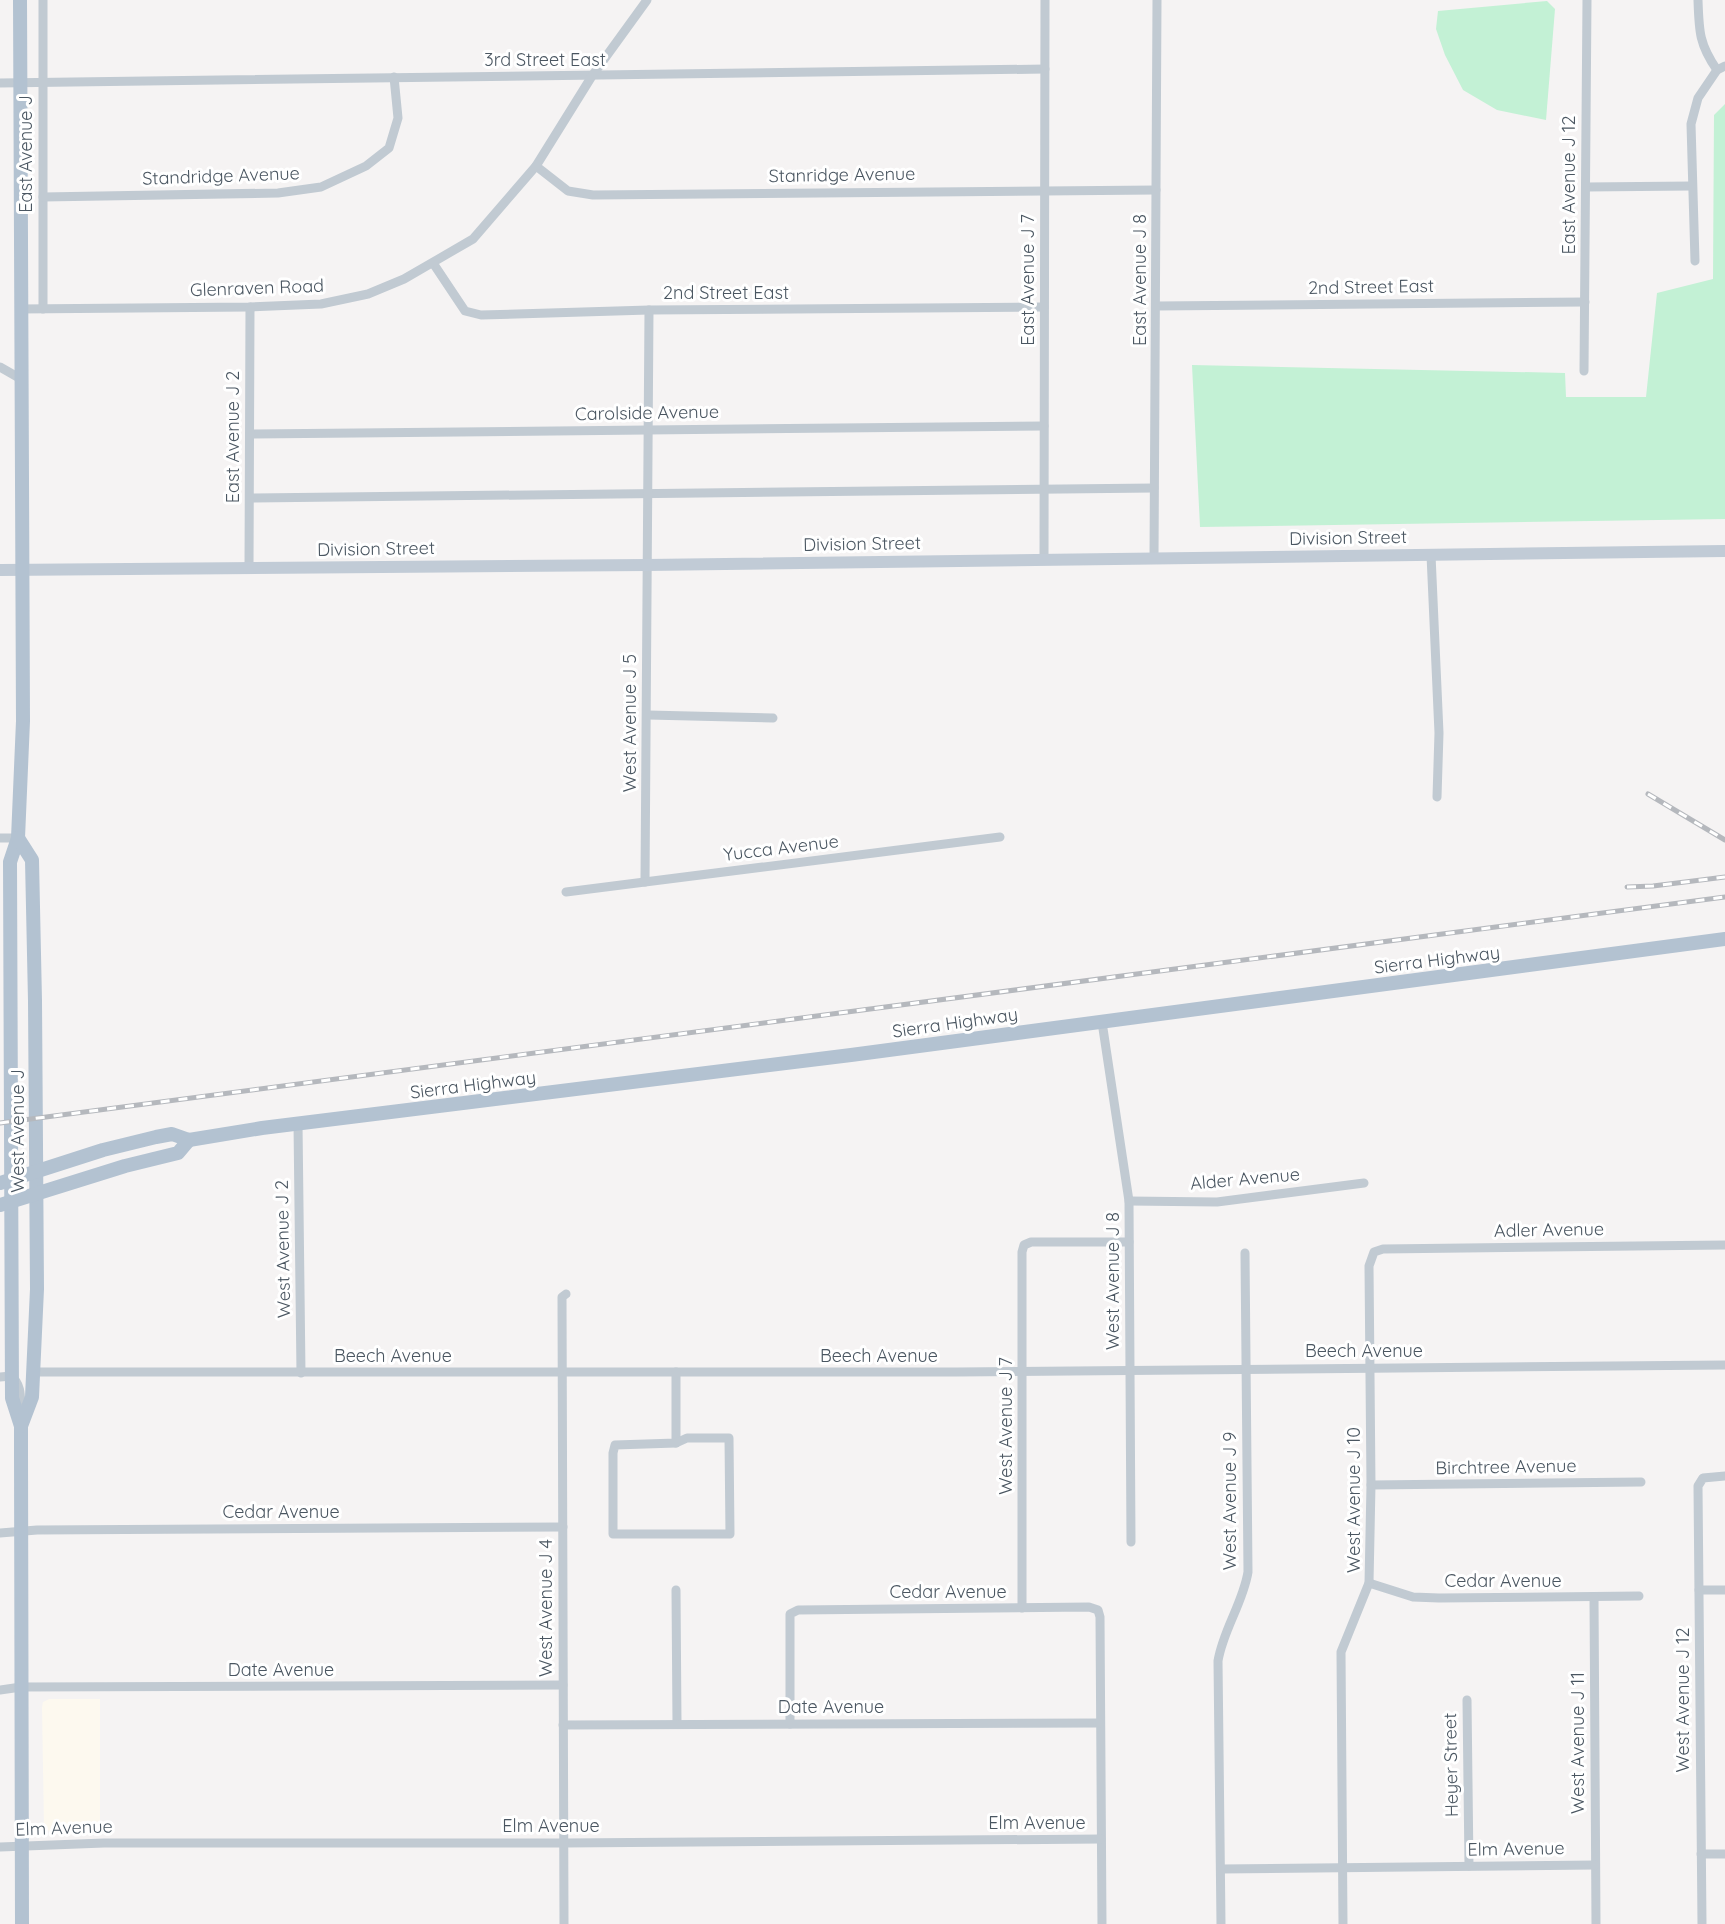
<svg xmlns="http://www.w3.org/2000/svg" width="1725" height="1924" viewBox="0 0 1725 1924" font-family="Quicksand,sans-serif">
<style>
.commercial{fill:#fdf9ef}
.green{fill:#c3f1d5}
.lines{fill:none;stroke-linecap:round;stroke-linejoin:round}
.street{stroke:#c1cad2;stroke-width:9}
.secondary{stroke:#c1cbd6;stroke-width:12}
.primary{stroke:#b3c2d1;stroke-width:14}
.rail-casing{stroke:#b5b8bd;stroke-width:5}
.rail{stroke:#fff;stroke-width:3;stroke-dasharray:9;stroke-linecap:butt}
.labels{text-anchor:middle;stroke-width:6;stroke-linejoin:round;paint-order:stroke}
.street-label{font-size:18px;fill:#4a5661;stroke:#fff}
</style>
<rect width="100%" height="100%" fill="#f5f3f3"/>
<path class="commercial" d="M49 1699H100V1832H50L44 1827 42 1707 43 1702Z"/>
<g class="green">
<path d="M1547 1 1555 9 1546 120 1497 110 1463 90 1445 55 1436 29 1438 11Z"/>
<path d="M1725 104V519L1200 527 1192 365 1565 373 1566 397H1646L1657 293 1713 279 1714 115Z"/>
</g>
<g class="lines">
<g class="street">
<path d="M43 0V309"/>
<path d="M1698 0C1699 31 1699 44 1717 70"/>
<path d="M0 83 1045 69"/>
<path d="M536 166 568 191 593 195 1156 190"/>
<path d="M1586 187 1692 186"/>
<path d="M43 197 278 193 321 187 366 166 389 148 398 118 394 77"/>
<path d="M1695 261 1691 124 1698 98 1717 70 1725 66"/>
<path d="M433 263 465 311 481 315 649 310 1044 307"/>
<path d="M1157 306 1585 302"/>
<path d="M20 309 250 307 321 304 368 294 404 279 473 239 536 166 592 76 647 0"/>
<path d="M0 367 21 379"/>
<path d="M1584 371 1587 0"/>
<path d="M250 434 1044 426"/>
<path d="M250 498 1154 488"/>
<path d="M1431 555 1439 733 1437 797"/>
<path d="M1154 559 1157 0"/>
<path d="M1044 560 1045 0"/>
<path d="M249 568 250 307"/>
<path d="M648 715 773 718"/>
<path d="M0 838H18"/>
<path d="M645 882 649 310"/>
<path d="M566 892 1000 837"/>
<path d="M1102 1022 1129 1201 1131 1542"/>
<path d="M298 1124 301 1373"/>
<path d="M1129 1201 1217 1202 1364 1183"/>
<path d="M32 1372H957L1725 1365"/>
<path d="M676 1372V1443"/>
<path d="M0 1377 11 1376C23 1385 20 1400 21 1413"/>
<path d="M687 1438H729L730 1534H613V1453L615 1445 676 1443Z"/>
<path d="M1371 1485 1641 1482"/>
<path d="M0 1533 37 1530 563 1527"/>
<path d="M1369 1583 1413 1597 1439 1598 1639 1596"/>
<path d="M676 1590 677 1724"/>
<path d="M1699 1590H1725"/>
<path d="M1594 1597 1596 1924"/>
<path d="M1022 1608V1252L1024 1245 1031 1242H1129"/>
<path d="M0 1690 21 1687 563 1685"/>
<path d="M1467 1700 1469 1866"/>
<path d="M790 1724V1614L798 1610 1089 1607 1098 1610 1100 1617 1102 1924"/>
<path d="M563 1725 1100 1723"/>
<path d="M0 1847 104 1843H564L1101 1839"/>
<path d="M1701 1854H1725"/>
<path d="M1221 1869 1595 1865"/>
<path d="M564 1924 562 1297 566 1294"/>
<path d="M1221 1924 1218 1661C1223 1630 1243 1603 1248 1572L1245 1253"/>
<path d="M1343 1924 1341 1652 1369 1583 1371 1485 1369 1266 1374 1252 1383 1249 1725 1245"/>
<path d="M1702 1924 1698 1486 1703 1478 1725 1476"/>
</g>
<path class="secondary" d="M0 570 647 565 1725 551"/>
<g class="primary">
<path d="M20 0 23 721 18 838 10 862 12 1398 21 1426V1451L22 1924"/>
<path d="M18 838 32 860 35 1001 37 1289 32 1397 21 1426"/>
<path d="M0 1183 103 1150 156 1137 172 1134 189 1140 262 1128 851 1055 1725 939"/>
<path d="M0 1205 125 1166 178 1153 189 1140"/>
</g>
<g class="rail-casing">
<g id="rail">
<path d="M1648 794 1725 840"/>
<path d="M1627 887 1653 886 1725 877"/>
<path d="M0 1123 1725 897"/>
</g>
</g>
<use href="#rail" class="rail"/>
</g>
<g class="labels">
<g class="street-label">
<text x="545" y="66">3rd Street East</text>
<text transform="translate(26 154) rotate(-90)" y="6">East Avenue J</text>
<text transform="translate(842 175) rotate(-1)" y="6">Stanridge Avenue</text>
<text transform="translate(221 176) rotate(-2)" y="6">Standridge Avenue</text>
<text transform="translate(1569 185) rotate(-90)" y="6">East Avenue J 12</text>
<text transform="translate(1028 280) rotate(-90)" y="6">East Avenue J 7</text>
<text transform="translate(1140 280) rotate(-90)" y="6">East Avenue J 8</text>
<text transform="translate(1371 287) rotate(-1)" y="6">2nd Street East</text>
<text transform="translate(257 288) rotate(-2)" y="6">Glenraven Road</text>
<text x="726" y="299">2nd Street East</text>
<text transform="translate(647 413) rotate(-1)" y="6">Carolside Avenue</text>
<text transform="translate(233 437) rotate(-90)" y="6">East Avenue J 2</text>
<text transform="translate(1348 538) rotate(-1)" y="6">Division Street</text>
<text transform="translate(862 544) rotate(-1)" y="6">Division Street</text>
<text transform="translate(376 549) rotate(-1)" y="6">Division Street</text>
<text transform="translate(630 723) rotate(-90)" y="6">West Avenue J 5</text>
<text transform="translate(781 848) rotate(-7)" y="6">Yucca Avenue</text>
<text transform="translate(1437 960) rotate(-7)" y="6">Sierra Highway</text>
<text transform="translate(955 1023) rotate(-8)" y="6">Sierra Highway</text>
<text transform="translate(473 1085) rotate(-7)" y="6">Sierra Highway</text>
<text transform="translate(18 1131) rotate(-90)" y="6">West Avenue J</text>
<text transform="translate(1245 1179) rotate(-5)" y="6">Alder Avenue</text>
<text transform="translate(1549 1230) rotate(-1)" y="6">Adler Avenue</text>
<text transform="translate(283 1249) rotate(-91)" y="6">West Avenue J 2</text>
<text transform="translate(1113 1281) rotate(-90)" y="6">West Avenue J 8</text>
<text x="1364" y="1357">Beech Avenue</text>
<text x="393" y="1362">Beech Avenue</text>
<text x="879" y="1362">Beech Avenue</text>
<text transform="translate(1006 1426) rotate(-90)" y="6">West Avenue J 7</text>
<text transform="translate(1506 1467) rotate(-1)" y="6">Birchtree Avenue</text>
<text transform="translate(1354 1500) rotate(-90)" y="6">West Avenue J 10</text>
<text transform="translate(1230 1501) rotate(-90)" y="6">West Avenue J 9</text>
<text x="281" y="1518">Cedar Avenue</text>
<text x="1503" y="1587">Cedar Avenue</text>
<text x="948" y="1598">Cedar Avenue</text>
<text transform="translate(546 1608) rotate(-90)" y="6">West Avenue J 4</text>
<text x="281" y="1676">Date Avenue</text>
<text transform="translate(1683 1700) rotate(-90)" y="6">West Avenue J 12</text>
<text x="831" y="1713">Date Avenue</text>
<text transform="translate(1578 1743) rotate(-90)" y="6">West Avenue J 11</text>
<text transform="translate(1451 1765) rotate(-91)" y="6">Heyer Street</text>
<text x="1037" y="1829">Elm Avenue</text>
<text x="551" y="1832">Elm Avenue</text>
<text transform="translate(64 1828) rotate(-2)" y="6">Elm Avenue</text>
<text transform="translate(1516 1849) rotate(-1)" y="6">Elm Avenue</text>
</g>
</g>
</svg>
